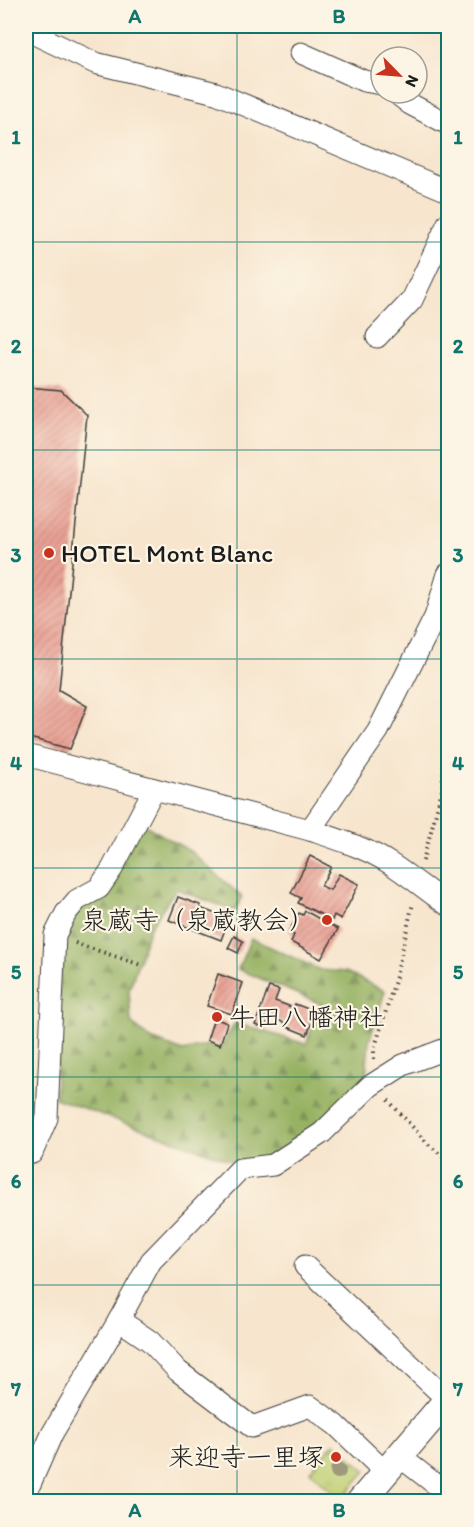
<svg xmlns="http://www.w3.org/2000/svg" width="474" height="1527" viewBox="0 0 474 1527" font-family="Itim,'Klee One',sans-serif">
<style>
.grass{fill:url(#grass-tufts);stroke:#6e7647;stroke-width:1.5}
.forest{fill:url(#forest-firs);stroke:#5a6740;stroke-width:1.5}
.building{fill:url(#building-hatch)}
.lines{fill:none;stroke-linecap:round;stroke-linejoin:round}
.minor-casing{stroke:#3d3a37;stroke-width:23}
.tertiary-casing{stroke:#3d3a37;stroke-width:29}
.path{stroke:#3d3a37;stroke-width:4;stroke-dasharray:1.5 4.5;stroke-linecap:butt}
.minor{stroke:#fff;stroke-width:21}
.tertiary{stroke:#fff;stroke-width:27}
.tree{fill:#9e997c}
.grid{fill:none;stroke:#0f766e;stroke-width:1.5;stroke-opacity:0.55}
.poi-dot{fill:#c8321e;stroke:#fcf5e5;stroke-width:2}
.labels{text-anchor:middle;stroke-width:4.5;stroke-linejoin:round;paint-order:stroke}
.poi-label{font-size:26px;fill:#1c1c1c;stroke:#fcf5e5;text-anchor:start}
.neatline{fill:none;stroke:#0f766e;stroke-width:2}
.grid-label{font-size:20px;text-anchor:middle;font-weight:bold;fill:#0f766e}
</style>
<defs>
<pattern id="grass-tufts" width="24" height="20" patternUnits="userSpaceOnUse" patternTransform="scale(1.5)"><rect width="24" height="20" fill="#bfcf72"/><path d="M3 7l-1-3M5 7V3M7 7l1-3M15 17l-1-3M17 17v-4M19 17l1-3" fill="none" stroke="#a4b162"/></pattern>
<pattern id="forest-firs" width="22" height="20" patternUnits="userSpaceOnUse" patternTransform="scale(1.5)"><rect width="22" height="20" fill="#97b264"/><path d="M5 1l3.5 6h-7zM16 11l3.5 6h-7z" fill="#7a9052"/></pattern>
<pattern id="building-hatch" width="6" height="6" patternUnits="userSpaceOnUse" patternTransform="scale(1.5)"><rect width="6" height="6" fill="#e8a094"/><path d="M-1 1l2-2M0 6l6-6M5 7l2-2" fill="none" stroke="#c6897f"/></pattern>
</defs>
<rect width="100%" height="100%" fill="#fcf5e5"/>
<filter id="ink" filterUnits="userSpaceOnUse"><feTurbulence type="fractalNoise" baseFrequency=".0167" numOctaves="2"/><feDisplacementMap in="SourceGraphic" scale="12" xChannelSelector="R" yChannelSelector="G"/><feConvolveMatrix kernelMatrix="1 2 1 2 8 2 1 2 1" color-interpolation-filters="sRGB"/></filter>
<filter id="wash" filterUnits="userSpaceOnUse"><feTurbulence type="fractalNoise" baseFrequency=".008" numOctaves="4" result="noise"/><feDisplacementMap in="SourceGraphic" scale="24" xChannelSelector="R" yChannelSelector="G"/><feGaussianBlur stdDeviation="1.35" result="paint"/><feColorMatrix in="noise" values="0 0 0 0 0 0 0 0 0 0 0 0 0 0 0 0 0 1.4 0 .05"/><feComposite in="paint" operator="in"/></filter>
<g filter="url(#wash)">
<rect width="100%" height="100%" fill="#f7e5cd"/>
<path class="grass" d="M334 1443 366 1471 341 1499 310 1471Z"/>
<path class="forest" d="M143 824 190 851 242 897 235 911 176 889 150 927 129 990 131 1023 151 1039 183 1051 208 1045 221 1048 235 1023 306 1044 321 1004 238 969 251 938 320 970 346 972 385 991 369 1042 365 1086 312 1135 268 1158 237 1163 55 1098 62 931Z"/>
<g id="blocks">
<g class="building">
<path d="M26 387 61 390 87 415 59 690 87 706 70 749 26 737Z"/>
<path d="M310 856 331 867 321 886 330 890 339 874 359 884 341 919 334 915 332 920 298 903 301 898 291 893Z"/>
<path d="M178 897 200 905V908L229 919 221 940 169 920Z"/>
<path d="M305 911 338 929 321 959 291 942 294 935 289 931 299 913 303 915Z"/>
<path d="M234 936 243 941 238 953 228 948Z"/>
<path d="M218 974 243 983 232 1014 207 1006Z"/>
<path d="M269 987 279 990 275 1001 294 1008 295 1004 316 1012 307 1035 287 1027 288 1024 269 1017 266 1028 255 1025Z"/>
<path d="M214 1018 227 1023 220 1045 207 1040Z"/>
</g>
</g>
</g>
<g filter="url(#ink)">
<use href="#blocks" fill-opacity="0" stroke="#3d3a37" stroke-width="1.5"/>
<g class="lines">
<g class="minor-casing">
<g id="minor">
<path d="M26 30 95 63 216 93 448 191"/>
<path d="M301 53 364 81 381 84"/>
<path d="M396 93 410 104 448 124"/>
<path d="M377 337 412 300 448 223"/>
<path d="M26 755 310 830C337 839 367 848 391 864 411 877 429 892 448 905"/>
<path d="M310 830 378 731 435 617 448 574"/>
<path d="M32 1153 47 1118 55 935 66 913 77 900 99 888 112 869 154 789"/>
<path d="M305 1266 448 1400"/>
<path d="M119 1320 150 1341 178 1371 252 1427 310 1406 336 1425 385 1472"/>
<path d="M399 1456 448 1494"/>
<path d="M26 1493 52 1434 119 1320 151 1261 240 1169 273 1165 322 1133 370 1086 403 1065 448 1048"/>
</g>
</g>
<g class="tertiary-casing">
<path id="tertiary" d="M360 1502 448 1399"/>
</g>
<g class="path">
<path d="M423 861 442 790 448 712"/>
<path d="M75 943 141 965"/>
<path d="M374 1059V1050L395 981 413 903"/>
<path d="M388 1100 428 1144 448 1161"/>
</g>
<use href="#minor" class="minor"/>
<use href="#tertiary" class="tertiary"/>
</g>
<circle class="tree" cx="338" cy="1471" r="8"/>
</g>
<path class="grid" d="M237 26V1502M26 242H448M26 450H448M26 659H448M26 868H448M26 1077H448M26 1285H448"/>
<g class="poi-dot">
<circle cx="49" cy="553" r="6"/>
<circle cx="327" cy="920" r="6"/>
<circle cx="217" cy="1017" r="6"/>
<circle cx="336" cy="1457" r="6"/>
</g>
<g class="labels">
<g class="poi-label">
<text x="61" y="562">HOTEL Mont Blanc</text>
<text x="315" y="929" text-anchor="end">泉蔵寺（泉蔵教会）</text>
<text x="229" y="1026">牛田八幡神社</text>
<text x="324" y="1466" text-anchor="end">来迎寺一里塚</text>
</g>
</g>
<rect width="474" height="1527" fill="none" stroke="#fcf5e5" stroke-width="66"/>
<g transform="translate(399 75) rotate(115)"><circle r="28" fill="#fcf5e5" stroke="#a29e95" stroke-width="1.5"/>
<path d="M0-4.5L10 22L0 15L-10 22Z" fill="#c8321e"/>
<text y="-9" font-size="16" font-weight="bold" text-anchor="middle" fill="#1c1c1c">N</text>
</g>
<rect x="33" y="33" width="408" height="1461" class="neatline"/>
<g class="grid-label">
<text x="135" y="23">A</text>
<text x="339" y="23">B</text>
<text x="16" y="144">1</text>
<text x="458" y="144">1</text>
<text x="16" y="353">2</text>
<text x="458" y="353">2</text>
<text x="16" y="562">3</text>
<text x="458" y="562">3</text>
<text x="16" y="770">4</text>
<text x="458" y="770">4</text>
<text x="16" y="979">5</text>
<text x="458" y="979">5</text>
<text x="16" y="1188">6</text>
<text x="458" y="1188">6</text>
<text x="16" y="1396">7</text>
<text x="458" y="1396">7</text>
<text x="135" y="1517">A</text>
<text x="339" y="1517">B</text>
</g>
</svg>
